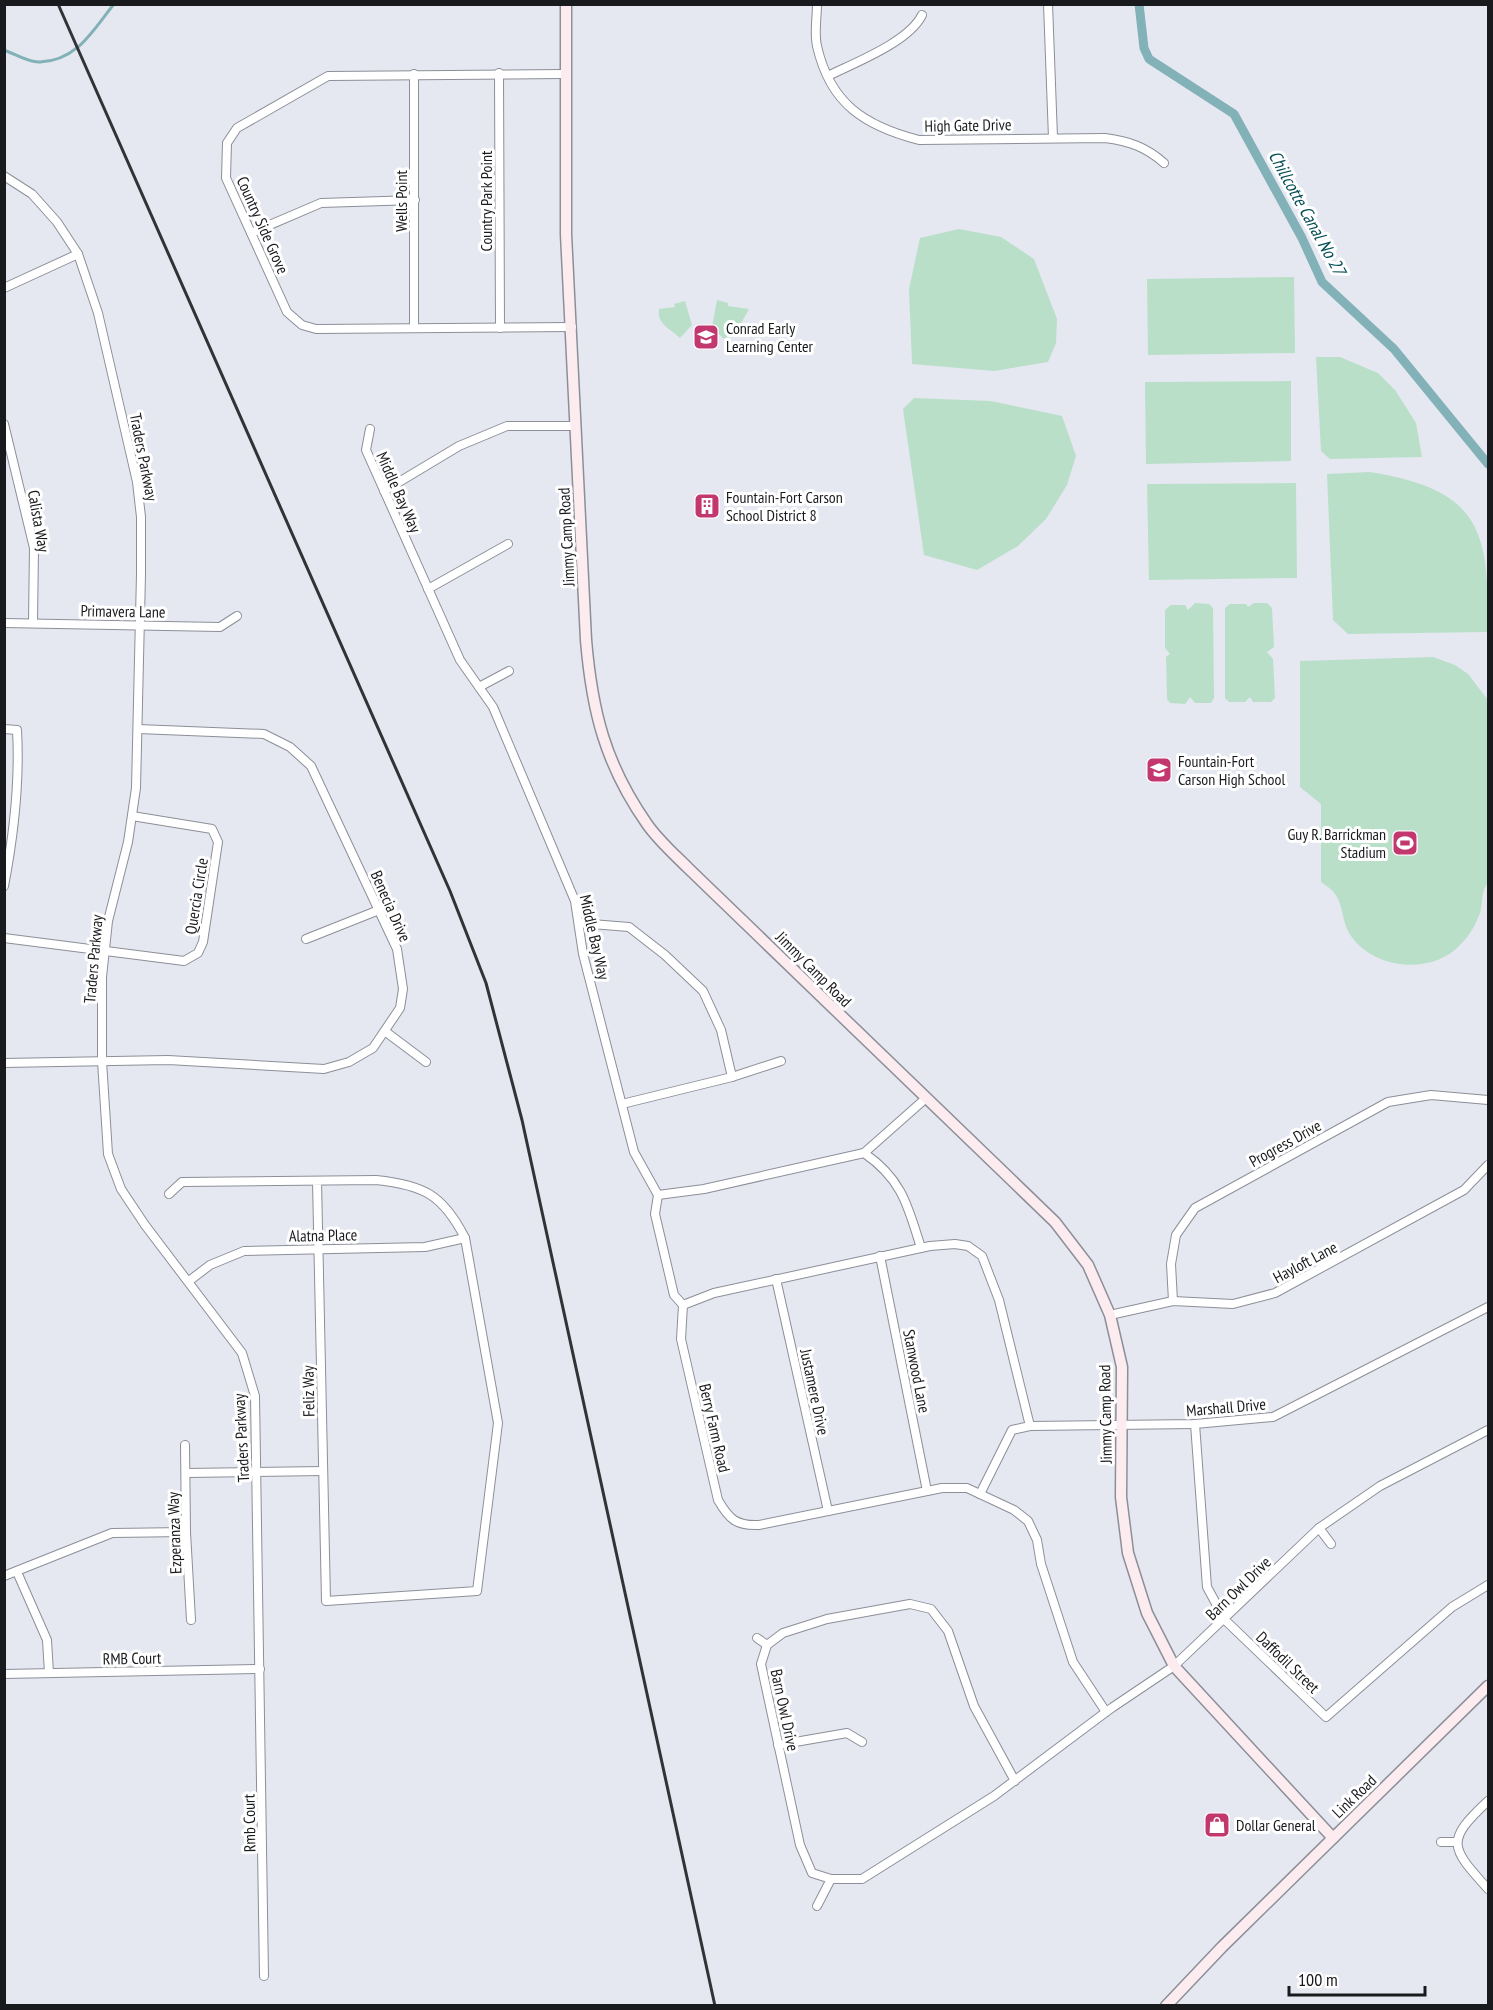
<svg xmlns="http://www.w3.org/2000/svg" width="1493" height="2010" viewBox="0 0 1493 2010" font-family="'PT Sans Narrow',sans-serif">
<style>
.green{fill:#b9dfc9}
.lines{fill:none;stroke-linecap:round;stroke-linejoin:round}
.stream{stroke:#82b1b7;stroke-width:3}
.canal{stroke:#82b1b7;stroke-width:9}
.street-casing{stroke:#8c8f98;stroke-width:10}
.secondary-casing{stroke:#8c8f98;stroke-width:13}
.street{stroke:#fff;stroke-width:8}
.secondary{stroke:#fcecef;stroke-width:10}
.rail{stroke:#323337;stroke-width:3}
.labels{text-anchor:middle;stroke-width:6;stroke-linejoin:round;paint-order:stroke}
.street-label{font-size:16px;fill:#191a1d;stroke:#fff}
.poi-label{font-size:16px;fill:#191a1d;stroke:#fff;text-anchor:start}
.water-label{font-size:18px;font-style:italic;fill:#044e55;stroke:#fff}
</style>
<rect width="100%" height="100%" fill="#e5e8f1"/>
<g class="green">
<path d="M959 229 1001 237 1034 259 1057 319 1056 343 1048 362 994 371 912 364 909 289 920 238Z"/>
<path d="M1294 277 1295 353 1148 355 1147 279Z"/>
<path d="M717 300 728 303V306L749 309 739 327 724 339 712 327Z"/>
<path d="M685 301 692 325 680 338C670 328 657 325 659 309L675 307 674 304Z"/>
<path d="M1316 357H1340L1378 373 1395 390 1416 423 1422 457 1330 459 1321 451Z"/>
<path d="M1291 381V461L1146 464 1145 382Z"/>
<path d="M914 398 991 401 1062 416 1076 456 1067 485 1046 519 1018 546 977 570 924 555 903 409Z"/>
<path d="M1370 472C1481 490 1489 530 1488 632L1348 634 1333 620 1327 474Z"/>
<path d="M1296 483 1297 578 1149 580 1147 484Z"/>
<path d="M1195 603 1209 604 1213 608 1214 698 1211 703H1195L1190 697 1185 704 1170 703 1167 699 1166 657 1170 654 1165 648V610L1171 605H1185L1188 610Z"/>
<path d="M1254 603H1267L1272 608 1274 647 1267 652 1273 659 1275 698 1271 702H1253L1250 697 1245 702H1229L1225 698V608L1230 604H1246L1248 607Z"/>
<path d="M1433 657 1455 665 1468 674 1488 700V883C1481 890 1483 903 1480 913 1476 924 1470 935 1461 944 1432 976 1372 970 1349 933 1342 921 1343 904 1335 894 1332 889 1325 885 1321 882V804L1300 787V661Z"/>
</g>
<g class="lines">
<path class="stream" d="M4 50C15 54 29 63 40 62 77 61 93 30 114 4"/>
<path class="canal" d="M1139 4 1144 48 1149 59 1234 114 1302 238 1322 282 1394 349 1488 464"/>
<g class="street-casing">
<g id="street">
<path d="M817 4C817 18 814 33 817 46 830 104 865 126 919 140L1105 138C1129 141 1146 147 1164 163"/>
<path d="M1048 4 1053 138"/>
<path d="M499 73 500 328"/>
<path d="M414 74V328"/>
<path d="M564 74 328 76 237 128 227 143 226 178 287 312 302 325 316 329 572 327"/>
<path d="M828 76C854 63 909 42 922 15"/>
<path d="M4 176 32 194 57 222 78 254 98 313 137 482 141 517V574L136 788 128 842 108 921 102 977V1061L108 1154 121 1189 145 1225 242 1353 255 1396 264 1976"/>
<path d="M251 233 321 203 415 200"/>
<path d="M4 288 78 254"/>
<path d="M4 424 34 548 33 623"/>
<path d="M370 429 366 450 460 660 493 707 575 901 583 954 634 1152 658 1195 704 1189 864 1153 925 1099"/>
<path d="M384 491 459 446 507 426H576"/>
<path d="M428 589 508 544"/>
<path d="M4 623 220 627 237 616"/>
<path d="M479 687 509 671"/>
<path d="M4 729 17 730C20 783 14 834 4 886"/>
<path d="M579 923 629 927 665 955 703 991 721 1030 732 1077"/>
<path d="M4 938 184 961 198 953 203 942 218 842 212 829 132 816"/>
<path d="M306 939 379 910"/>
<path d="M386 1032 426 1062"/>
<path d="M4 1063 168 1060 324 1069 349 1062 373 1048 400 1008 403 989 397 949 311 766 290 747 264 734 138 729"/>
<path d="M622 1104 732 1077 781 1061"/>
<path d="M864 1153C902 1179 908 1206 921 1248"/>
<path d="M169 1194 182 1182 376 1180C424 1185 443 1195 465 1238L498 1423 477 1591 326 1601 317 1181"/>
<path d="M658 1195 655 1214 674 1295 683 1305"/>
<path d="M880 1256 927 1491"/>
<path d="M776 1279 828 1511"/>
<path d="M189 1281 210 1265 244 1251 425 1247 465 1238"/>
<path d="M1173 1301 1171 1264 1176 1235 1195 1208 1388 1102 1431 1095 1488 1100"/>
<path d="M1110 1315 1173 1301 1233 1304 1275 1293 1464 1190 1488 1165"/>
<path d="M1195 1424 1207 1587 1225 1620 1326 1717 1452 1607 1488 1585"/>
<path d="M1030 1426 999 1300 982 1256 968 1246 955 1244 930 1246 714 1293 683 1305 681 1339 718 1500C729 1519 736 1526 759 1525L942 1488H967L1014 1510 1028 1521 1037 1540 1041 1564 1073 1662 1106 1712"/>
<path d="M185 1445 186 1532 191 1620"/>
<path d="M186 1473 323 1471"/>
<path d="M980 1494 1012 1430 1030 1426 1195 1424 1273 1417 1488 1307"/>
<path d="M1319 1528 1331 1544"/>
<path d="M17 1572 47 1640 49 1673"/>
<path d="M4 1576 112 1533 186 1532"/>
<path d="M757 1638 767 1645"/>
<path d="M4 1674 260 1669"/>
<path d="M778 1745 847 1733 862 1742"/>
<path d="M1015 1781 974 1706 948 1631 931 1609 910 1604 827 1619 783 1633 767 1645 761 1664 800 1845 812 1873 831 1879H862L994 1796 1106 1712 1113 1707 1174 1666 1319 1528 1380 1486 1488 1430"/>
<path d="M1488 1801C1445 1841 1450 1847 1488 1889"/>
<path d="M1441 1842H1457"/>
<path d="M817 1906 831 1879"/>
</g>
</g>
<g class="secondary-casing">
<g id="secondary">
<path d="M566 4V234L586 640C592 711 605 764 647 824 658 840 674 854 688 868L1055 1222 1088 1265 1110 1315 1122 1367 1121 1497 1128 1553 1147 1613 1174 1666 1333 1838"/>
<path d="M1166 2006 1222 1947 1488 1686"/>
</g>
</g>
<use href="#street" class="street"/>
<use href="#secondary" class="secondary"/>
<path class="rail" d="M58 4 450 891 486 983 522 1120 715 2006"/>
</g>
<defs>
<g id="school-square" transform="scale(1.35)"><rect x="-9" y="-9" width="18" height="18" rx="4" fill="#c2376e" stroke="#fff"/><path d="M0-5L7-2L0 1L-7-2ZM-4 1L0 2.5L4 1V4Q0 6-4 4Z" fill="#fff"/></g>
<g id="building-square" transform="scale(1.35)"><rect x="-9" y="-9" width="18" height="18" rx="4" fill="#c2376e" stroke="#fff"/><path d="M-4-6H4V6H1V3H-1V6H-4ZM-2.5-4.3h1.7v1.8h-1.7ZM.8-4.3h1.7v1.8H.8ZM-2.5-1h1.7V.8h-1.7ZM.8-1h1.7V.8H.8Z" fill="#fff"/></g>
<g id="stadium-square" transform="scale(1.35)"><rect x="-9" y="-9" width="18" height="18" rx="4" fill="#c2376e" stroke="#fff"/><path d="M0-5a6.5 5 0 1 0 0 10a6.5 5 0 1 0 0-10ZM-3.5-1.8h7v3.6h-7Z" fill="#fff"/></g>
<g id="shop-square" transform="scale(1.35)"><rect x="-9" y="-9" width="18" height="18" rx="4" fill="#c2376e" stroke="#fff"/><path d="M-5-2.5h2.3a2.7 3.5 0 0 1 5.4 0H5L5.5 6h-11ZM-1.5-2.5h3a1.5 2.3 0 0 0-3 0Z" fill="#fff"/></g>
</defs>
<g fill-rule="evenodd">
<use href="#school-square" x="706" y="337"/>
<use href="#building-square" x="707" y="506"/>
<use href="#school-square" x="1159" y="770"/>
<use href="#stadium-square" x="1405" y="843"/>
<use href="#shop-square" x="1217" y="1825"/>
</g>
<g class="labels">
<g class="street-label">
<text transform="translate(968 125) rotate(-1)" y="6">High Gate Drive</text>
<text transform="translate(401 201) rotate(-90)" y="6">Wells Point</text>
<text transform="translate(486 201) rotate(-90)" y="6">Country Park Point</text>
<text transform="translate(263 225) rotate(66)" y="6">Country Side Grove</text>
<text transform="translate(144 457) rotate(79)" y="6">Traders Parkway</text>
<text transform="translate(399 492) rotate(66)" y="6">Middle Bay Way</text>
<text transform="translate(39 521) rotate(80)" y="6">Calista Way</text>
<text transform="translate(566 537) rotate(-93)" y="6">Jimmy Camp Road</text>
<text transform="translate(123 611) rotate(1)" y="6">Primavera Lane</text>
<text transform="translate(196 896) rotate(-81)" y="6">Quercia Circle</text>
<text transform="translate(391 906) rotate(66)" y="6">Benecia Drive</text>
<text transform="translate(595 937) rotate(77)" y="6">Middle Bay Way</text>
<text transform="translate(93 959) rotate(-85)" y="6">Traders Parkway</text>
<text transform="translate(814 969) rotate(45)" y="6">Jimmy Camp Road</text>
<text transform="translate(1285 1143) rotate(-29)" y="6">Progress Drive</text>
<text transform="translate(323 1235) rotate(-1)" y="6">Alatna Place</text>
<text transform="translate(1305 1262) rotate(-28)" y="6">Hayloft Lane</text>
<text transform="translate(917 1371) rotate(79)" y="6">Stanwood Lane</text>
<text transform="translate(308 1391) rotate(-91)" y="6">Feliz Way</text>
<text transform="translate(815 1392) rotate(78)" y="6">Justamere Drive</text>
<text transform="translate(1226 1407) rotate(-5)" y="6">Marshall Drive</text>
<text transform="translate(1105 1414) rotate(-91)" y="6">Jimmy Camp Road</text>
<text transform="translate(715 1428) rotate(77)" y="6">Berry Farm Road</text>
<text transform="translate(241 1438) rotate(-93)" y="6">Traders Parkway</text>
<text transform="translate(174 1533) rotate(-92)" y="6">Ezperanza Way</text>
<text transform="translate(1238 1588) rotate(-44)" y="6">Barn Owl Drive</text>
<text transform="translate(132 1658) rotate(-1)" y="6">RMB Court</text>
<text transform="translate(1288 1662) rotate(44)" y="6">Daffodil Street</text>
<text transform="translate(785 1710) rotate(78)" y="6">Barn Owl Drive</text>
<text transform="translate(1354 1796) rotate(-44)" y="6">Link Road</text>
<text transform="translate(249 1823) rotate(-91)" y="6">Rmb Court</text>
</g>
<g class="poi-label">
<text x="726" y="334">Conrad Early<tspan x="726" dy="18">Learning Center</tspan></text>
<text x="726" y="503">Fountain-Fort Carson<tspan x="726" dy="18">School District 8</tspan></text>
<text x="1178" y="767">Fountain-Fort<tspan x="1178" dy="18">Carson High School</tspan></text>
<text x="1386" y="840" text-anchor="end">Guy R. Barrickman<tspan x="1386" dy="18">Stadium</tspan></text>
<text x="1236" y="1831">Dollar General</text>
</g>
<g class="water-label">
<text transform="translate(1307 213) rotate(61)" y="6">Chillcotte Canal No 27</text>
</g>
</g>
<rect width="1493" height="2010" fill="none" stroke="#191a1d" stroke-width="12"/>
<path d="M1289 1986v9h136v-9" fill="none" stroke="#191a1d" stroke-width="3"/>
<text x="1298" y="1986" font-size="18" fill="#191a1d" stroke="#ffffff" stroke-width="4.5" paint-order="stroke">100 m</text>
</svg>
